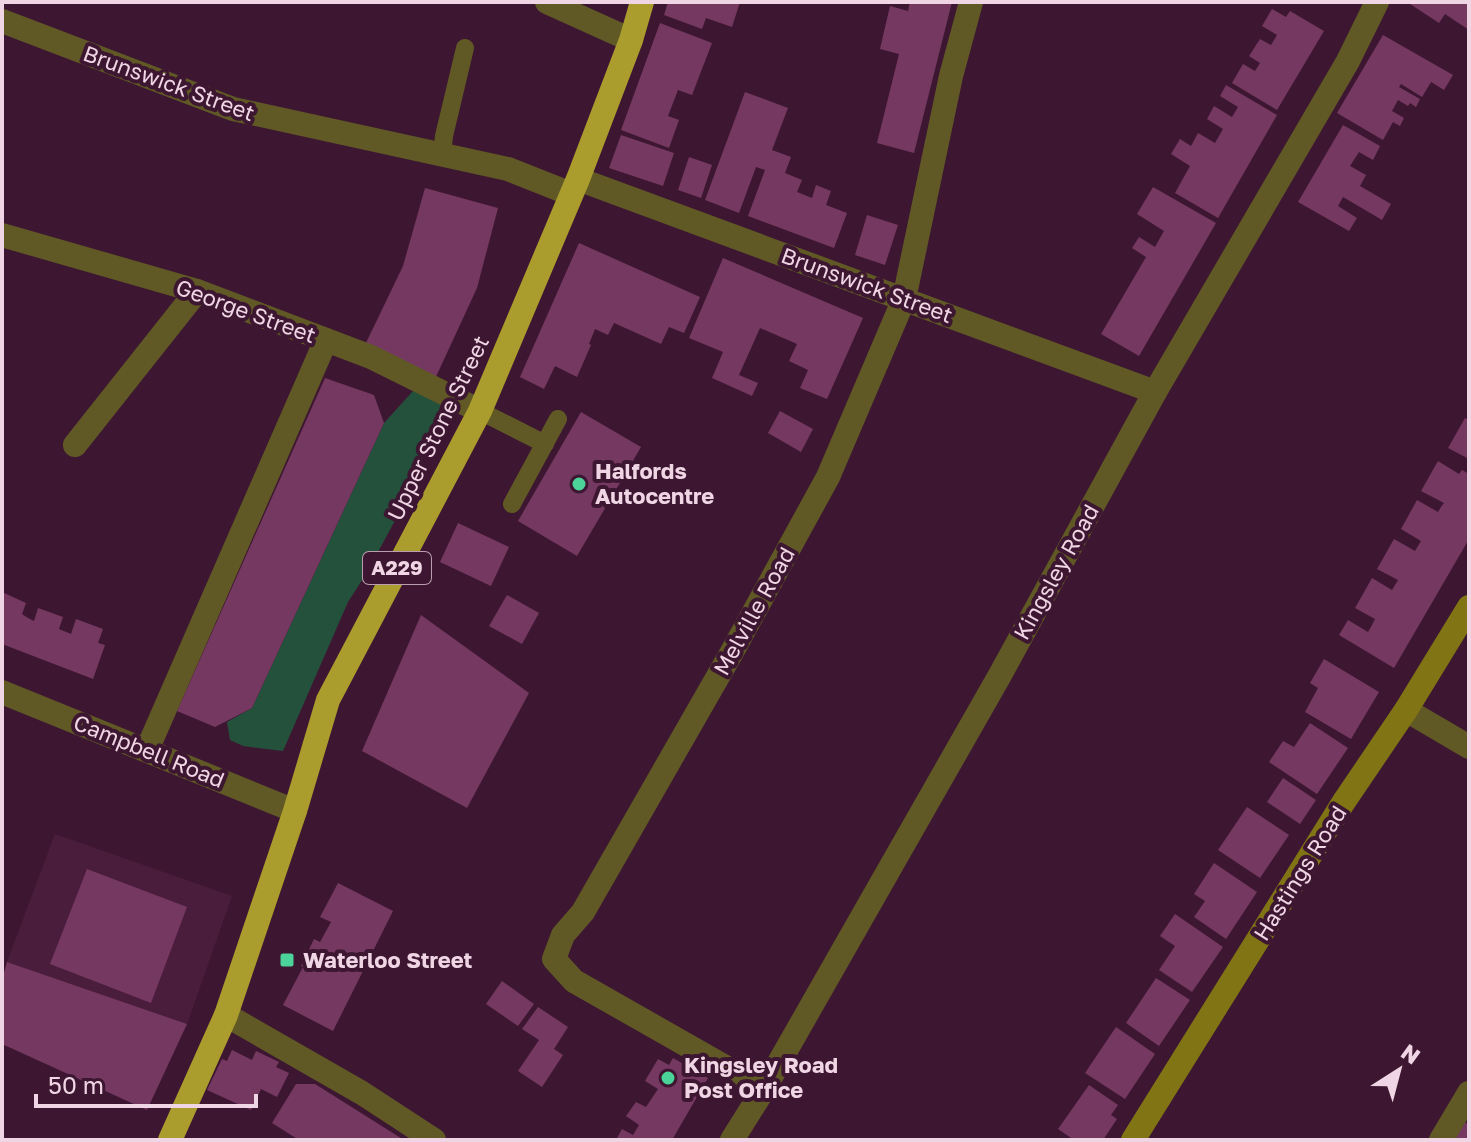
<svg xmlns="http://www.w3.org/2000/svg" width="1471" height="1142" viewBox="0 0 1471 1142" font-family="'Golos Text',sans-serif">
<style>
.built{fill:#4b1d3c}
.green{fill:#23513c}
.building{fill:#753861}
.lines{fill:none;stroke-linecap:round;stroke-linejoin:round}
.lane{stroke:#605925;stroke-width:18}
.street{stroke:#605925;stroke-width:24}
.secondary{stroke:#807415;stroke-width:24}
.highway{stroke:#ab9d2d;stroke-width:24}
.poi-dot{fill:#4cd39a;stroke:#3d1731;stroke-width:3}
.labels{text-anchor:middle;stroke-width:8;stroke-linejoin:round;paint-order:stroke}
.shield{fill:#3d1731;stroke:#ba9daf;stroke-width:2}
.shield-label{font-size:20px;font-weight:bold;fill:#f0d6e5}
.street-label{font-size:22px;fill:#f0d6e5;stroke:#3d1731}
.poi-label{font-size:22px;font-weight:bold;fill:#f0d6e5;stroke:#3d1731;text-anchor:start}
</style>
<rect width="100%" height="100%" fill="#3d1731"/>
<path class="built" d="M55 834 232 896 187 1024 7 962Z"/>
<path class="green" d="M413 391 441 403 432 435 404 504 366 574 348 602 283 751 243 746 230 740 227 722 252 708 384 423Z"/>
<g class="building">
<path d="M668 2H740L732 27 706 18 702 29 664 15Z"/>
<path d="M910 2H952L914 153 877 143 899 54 880 49 890 6 908 11Z"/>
<path d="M1407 2H1469V30L1445 14 1439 23Z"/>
<path d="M1272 9 1286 17 1290 11 1324 31 1277 110 1232 83 1243 64 1255 71 1260 63 1249 56 1260 39 1271 45 1277 35 1262 26Z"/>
<path d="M660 23 712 43 692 95 678 90 668 116 679 120 669 148 621 130Z"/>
<path d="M1383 35 1453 75 1444 90 1431 82 1422 97 1401 84 1399 87 1420 99 1416 107 1410 103 1408 106 1398 100 1392 111 1404 118 1400 126 1393 122 1383 140 1337 113Z"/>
<path d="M1226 85 1277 115 1218 218 1175 193 1190 166 1171 154 1180 139 1191 146 1198 133 1215 143 1223 129 1207 119 1214 106 1232 117 1238 107 1220 96Z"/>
<path d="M745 92 788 108 772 150 791 157 785 173 802 180 797 192 812 198 816 185 831 191 826 205 847 213 834 248 748 216 765 170 756 167 739 213 705 200Z"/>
<path d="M1343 125 1380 146 1373 160 1359 152 1350 166 1366 175 1360 186 1391 204 1382 220 1343 197 1338 206 1357 218 1349 231 1298 202Z"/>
<path d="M621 135 674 153 663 186 609 168Z"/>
<path d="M689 157 712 165 701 198 678 190Z"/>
<path d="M1153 187 1216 223 1139 356 1101 334 1146 257 1132 248 1139 237 1155 247 1164 231 1137 214Z"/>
<path d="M425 188 498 208 477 288 434 381 364 347 403 266Z"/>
<path d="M867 215 898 225 885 265 855 255Z"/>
<path d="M579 243 700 297 684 333 669 327 661 344 614 323 608 335 595 329 589 344 591 345 577 377 555 366 544 389 520 377Z"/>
<path d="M723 258 863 318 827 399 800 388 808 370 789 361 797 344 760 328 739 375 758 383 752 396 712 378 723 352 689 338Z"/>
<path d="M325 378 374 395 384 423 252 708 215 727 177 711Z"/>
<path d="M780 411 813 429 801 452 768 433Z"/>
<path d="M581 412 641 447 577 556 518 521Z"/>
<path d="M1465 418 1469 420V459L1448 448Z"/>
<path d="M1438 461 1459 474 1462 470 1469 474V539L1394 668 1339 635 1348 620 1368 632 1372 625 1375 619 1355 608 1372 578 1392 590 1398 580 1377 569 1394 539 1415 551 1421 541 1401 529 1417 500 1438 512 1441 507 1444 503 1421 491Z"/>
<path d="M458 523 509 547 491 586 440 562Z"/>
<path d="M2 592 26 603 22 614 28 618 34 621 38 608 63 617 59 629 71 634 76 619 103 629 98 643 105 645 93 679 2 644Z"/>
<path d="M507 595 539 613 522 644 489 626Z"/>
<path d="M421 615 529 693 467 808 362 751Z"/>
<path d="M1324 659 1379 692 1351 739 1305 712 1318 688 1310 683Z"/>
<path d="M1310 723 1348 748 1317 794 1269 762 1283 741 1294 747Z"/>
<path d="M1283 778 1316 800 1300 824 1267 802Z"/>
<path d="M1247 807 1289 835 1260 878 1218 850Z"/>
<path d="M1214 863 1257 892 1226 939 1194 917 1205 901 1194 894Z"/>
<path d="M87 869 187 907 151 1003 50 964Z"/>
<path d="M338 883 393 911 333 1031 283 1005 303 967 301 966 314 939 320 942 331 922 320 917Z"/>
<path d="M1175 914 1223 947 1192 992 1159 970 1175 946 1160 936Z"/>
<path d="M7 962 187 1024 147 1110 2 1044V980Z"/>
<path d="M1156 978 1190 1000 1159 1046 1126 1023Z"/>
<path d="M502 981 534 1004 518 1026 486 1004Z"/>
<path d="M538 1007 568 1027 554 1049 563 1055 542 1087 518 1071 539 1040 522 1029Z"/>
<path d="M1116 1027 1155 1054 1125 1099 1085 1073Z"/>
<path d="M232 1050 252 1060 256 1051 279 1062 276 1067 289 1073 277 1097 261 1089 251 1110 207 1090 222 1059 227 1061Z"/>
<path d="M673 1058 708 1078 672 1140H616L622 1129 633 1135 639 1125 626 1116 636 1102 646 1107 658 1089 645 1081 658 1059 669 1065Z"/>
<path d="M296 1084H315L404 1140H299L272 1123Z"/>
<path d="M1089 1085 1118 1105 1111 1115 1117 1119 1103 1140H1074L1058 1129Z"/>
<path d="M1463 1121 1469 1125V1140H1451Z"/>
</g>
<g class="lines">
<g class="lane">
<path d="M442 154 444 136 465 48"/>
<path d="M480 411 545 444"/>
<path d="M512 504 558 419"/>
</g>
<g class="street">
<path d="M547 2 631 40"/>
<path d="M2 21 233 109 508 169 571 194"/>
<path d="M578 179 1155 392"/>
<path d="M2 235 197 291 371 357 480 411"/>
<path d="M75 445 197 291"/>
<path d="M2 692 295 811"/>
<path d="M1406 710 1469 747"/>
<path d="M147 750 326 340"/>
<path d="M226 1015 362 1093 434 1140"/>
<path d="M764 1089 574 981 554 959 563 935 583 912 732 652 828 477 904 299 951 76 971 2"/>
<path d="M732 1140 764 1089 1000 675 1155 392 1348 61 1377 2"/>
<path d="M1441 1140 1469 1093"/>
</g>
<path class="secondary" d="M1133 1140 1343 803 1406 710 1469 607"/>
<path class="highway" d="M170 1140 226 1015 295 811 328 700 480 411 578 179 631 40 642 2"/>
</g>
<g class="poi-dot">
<circle cx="579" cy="484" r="8"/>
<rect x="279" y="952" width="16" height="16" rx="4"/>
<circle cx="668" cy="1078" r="8"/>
</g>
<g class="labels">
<rect class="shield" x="363" y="552" width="68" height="32" rx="6"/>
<g class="shield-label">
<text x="397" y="575">A229</text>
</g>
<g class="street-label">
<text transform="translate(169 83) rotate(20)" y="8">Brunswick Street</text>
<text transform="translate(867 285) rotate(20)" y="8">Brunswick Street</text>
<text transform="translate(246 311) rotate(20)" y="8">George Street</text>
<text transform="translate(438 428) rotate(-64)" y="8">Upper Stone Street</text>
<text transform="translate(1056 572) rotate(-61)" y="8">Kingsley Road</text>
<text transform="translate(754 611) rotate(-61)" y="8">Melville Road</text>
<text transform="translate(149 751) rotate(22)" y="8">Campbell Road</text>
<text transform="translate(1300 873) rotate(-58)" y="8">Hastings Road</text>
</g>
<g class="poi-label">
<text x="595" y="479">Halfords<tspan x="595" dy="25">Autocentre</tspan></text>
<text x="303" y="968">Waterloo Street</text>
<text x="684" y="1073">Kingsley Road<tspan x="684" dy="25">Post Office</tspan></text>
</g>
</g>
<rect width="1471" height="1142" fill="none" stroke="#f0d6e5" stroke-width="8"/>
<g transform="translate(1399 1070) rotate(36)" stroke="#3d1731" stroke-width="6" paint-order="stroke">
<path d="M0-6L14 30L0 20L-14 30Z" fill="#f0d6e5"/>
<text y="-12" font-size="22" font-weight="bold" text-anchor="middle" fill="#f0d6e5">N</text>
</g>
<path d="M36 1094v12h220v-12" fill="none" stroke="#f0d6e5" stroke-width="4"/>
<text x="48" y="1094" font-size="24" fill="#f0d6e5" stroke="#3d1731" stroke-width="6" paint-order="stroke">50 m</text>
</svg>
